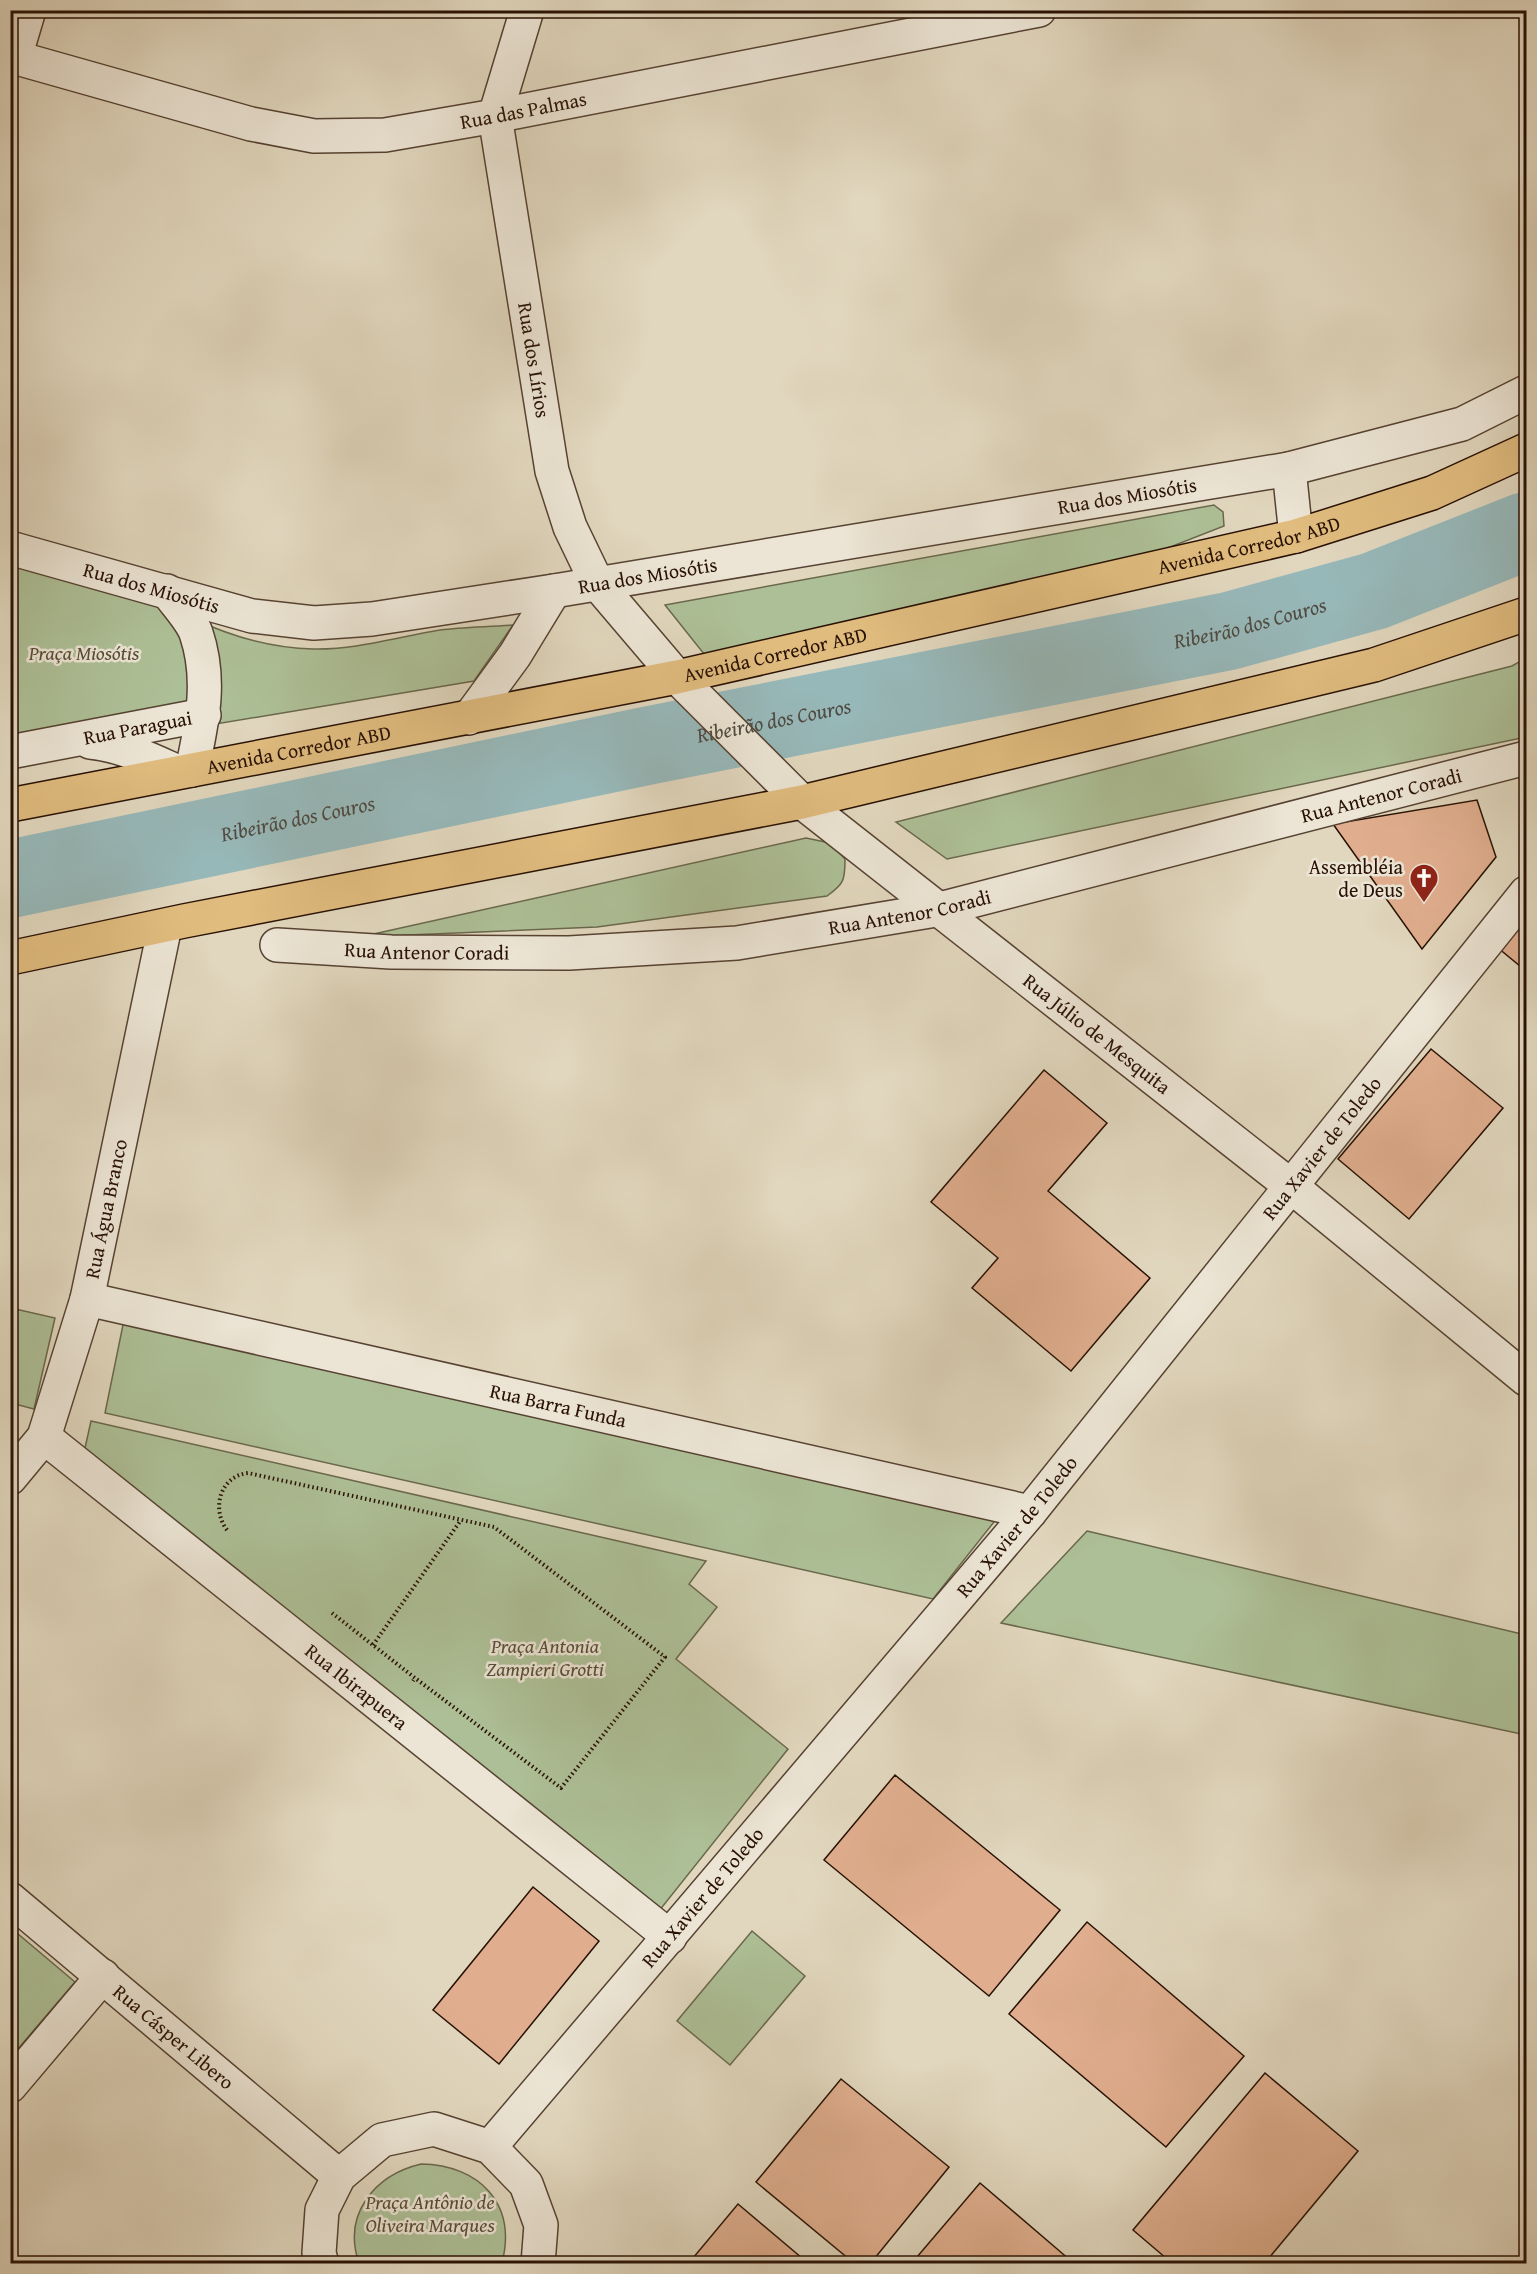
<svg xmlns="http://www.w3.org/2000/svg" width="1537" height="2274" viewBox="0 0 1537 2274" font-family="'Gentium Book Plus',serif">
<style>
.green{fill:#adbf96;stroke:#6a684d;stroke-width:1.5}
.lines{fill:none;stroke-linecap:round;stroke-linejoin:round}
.river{stroke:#97b8b9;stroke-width:78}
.building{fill:#e0ae8e;stroke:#281104;stroke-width:1.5}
.minor-casing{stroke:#564232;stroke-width:36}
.tertiary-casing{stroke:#564232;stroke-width:36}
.trunk-casing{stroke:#281104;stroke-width:36}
.path{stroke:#281104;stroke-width:4;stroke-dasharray:1.5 3;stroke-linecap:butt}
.minor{stroke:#ece5d5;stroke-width:33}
.tertiary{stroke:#ece5d5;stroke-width:33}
.trunk{stroke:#e0bc7f;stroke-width:33}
.labels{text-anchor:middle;stroke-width:5;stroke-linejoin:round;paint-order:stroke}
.street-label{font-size:20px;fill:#281104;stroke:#ece5d5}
.park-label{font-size:20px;font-style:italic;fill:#574e37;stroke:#ece5d5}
.poi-label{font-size:20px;fill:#281104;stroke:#ece5d5;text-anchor:end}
.water-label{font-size:21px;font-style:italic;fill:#4f4b43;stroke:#ece5d5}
</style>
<rect width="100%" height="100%" fill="#e1d7be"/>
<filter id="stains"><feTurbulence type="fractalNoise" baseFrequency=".00333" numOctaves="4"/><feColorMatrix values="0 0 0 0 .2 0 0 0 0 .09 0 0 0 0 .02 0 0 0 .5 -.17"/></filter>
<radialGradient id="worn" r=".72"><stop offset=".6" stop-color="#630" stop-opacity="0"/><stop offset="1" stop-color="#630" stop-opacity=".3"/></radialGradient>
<g class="green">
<path d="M1214 505 1223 512 1224 526 1160 551 704 654 665 605Z"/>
<path d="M10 559 160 599 186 638 193 707 11 739Z"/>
<path d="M190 617C229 636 269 648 313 649 355 650 398 637 440 630 463 627 488 627 513 625L474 681 204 726Z"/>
<path d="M1526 658V737L947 859 896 822 1512 666Z"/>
<path d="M806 838 830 843 845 859C845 880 844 884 827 896L597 927 360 937Z"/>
<path d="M11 1308 55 1318 34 1409 11 1403Z"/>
<path d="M124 1320 1005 1508 933 1599 105 1413Z"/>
<path d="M91 1421 706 1561 689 1584 717 1607 676 1659 788 1749 659 1911 83 1457Z"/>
<path d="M1087 1531 1526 1635V1735L1001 1623Z"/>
<path d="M11 1928 75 1982 11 2057Z"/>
<path d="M752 1931 805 1976 730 2065 677 2021Z"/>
<path d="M421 2164C480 2165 517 2204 502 2263H359C342 2214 375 2175 421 2164Z"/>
</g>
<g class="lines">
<path class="river" id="s1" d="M10 879 646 746 1229 631 1374 591 1526 531"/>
</g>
<g class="building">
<path d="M1477 800 1496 857 1422 949 1333 824Z"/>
<path d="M1526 900V971L1492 943Z"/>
<path d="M1431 1049 1503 1108 1409 1219 1338 1159Z"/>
<path d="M1044 1070 1107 1123 1048 1191 1150 1278 1071 1371 972 1288 998 1258 931 1202Z"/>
<path d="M895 1775 1060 1910 989 1996 824 1860Z"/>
<path d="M533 1887 599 1941 499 2064 433 2010Z"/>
<path d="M1087 1922 1244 2056 1166 2147 1009 2014Z"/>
<path d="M1265 2073 1358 2151 1264 2264H1173L1133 2230Z"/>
<path d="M841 2079 949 2167 870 2264H855L756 2182Z"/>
<path d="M980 2183 1070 2260 1067 2264H911Z"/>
<path d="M738 2204 809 2264H688Z"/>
</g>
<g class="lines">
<g class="minor-casing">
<g id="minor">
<path id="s2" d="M527 10 495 116 552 471 570 527 597 583 677 677 802 802"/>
<path id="s3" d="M10 56 251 124 314 136 385 135 495 116 1039 10"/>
<path d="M15 57 29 10"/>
<path d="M1289 469 1462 424 1526 392"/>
<path id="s4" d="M10 548 252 616 314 623 372 619 554 591 1289 469 1296 536"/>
<path d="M167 591C176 604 191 619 196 633 212 680 202 723 192 770"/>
<path d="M469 718 515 655 554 591"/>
<path d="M90 742C121 745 149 759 178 772"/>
<path id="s5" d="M10 752 204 715"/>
<path id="s6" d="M277 945 391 952 569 953 737 943 936 910 1526 758"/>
<path id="s7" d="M87 1299 1030 1512"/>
<path id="s8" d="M44 1437 670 1937"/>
<path id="s9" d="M10 1478 44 1437 87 1299 165 926"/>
<path id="s10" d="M10 1899 339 2176"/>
<path d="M10 2086 103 1976"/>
<path id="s11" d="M490 2147 1030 1512 1526 893"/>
<path d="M322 2264 319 2253 322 2210 339 2176 382 2140 434 2129 490 2147 526 2184 541 2225 538 2264"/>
</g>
</g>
<g class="tertiary-casing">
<g id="tertiary">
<path id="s12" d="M802 802 1292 1187 1526 1379"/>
</g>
</g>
<g class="trunk-casing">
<g id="trunk">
<path id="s13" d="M10 805 677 677 1296 536 1432 493 1526 450"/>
<path d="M10 958 184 921 802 802 1374 665 1526 614"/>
</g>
</g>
<g class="path">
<path d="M227 1530C211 1509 220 1476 248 1473L494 1527 665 1657 561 1788 415 1678"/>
<path d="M332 1613 415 1678 413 1681"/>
<path d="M373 1645 461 1520"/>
</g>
<use href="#minor" class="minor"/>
<use href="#tertiary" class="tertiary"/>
<use href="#trunk" class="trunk"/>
</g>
<defs>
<g id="church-pin" transform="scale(1.5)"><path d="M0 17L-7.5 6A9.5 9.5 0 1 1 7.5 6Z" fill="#8f2418" stroke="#ece5d5"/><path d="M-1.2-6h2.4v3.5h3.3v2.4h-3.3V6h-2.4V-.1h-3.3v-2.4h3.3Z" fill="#fff"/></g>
</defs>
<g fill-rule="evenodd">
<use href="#church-pin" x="1424" y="878"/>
</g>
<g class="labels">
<g class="street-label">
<text dy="7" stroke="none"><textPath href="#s3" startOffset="526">Rua das Palmas</textPath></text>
<text dy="7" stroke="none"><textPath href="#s2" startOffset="358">Rua dos Lírios</textPath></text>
<text dy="7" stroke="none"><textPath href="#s4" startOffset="1137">Rua dos Miosótis</textPath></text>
<text dy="7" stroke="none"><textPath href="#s13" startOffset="1266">Avenida Corredor ABD</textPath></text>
<text dy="7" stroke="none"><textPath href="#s4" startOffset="651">Rua dos Miosótis</textPath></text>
<text dy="7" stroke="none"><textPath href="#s4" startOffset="147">Rua dos Miosótis</textPath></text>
<text dy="7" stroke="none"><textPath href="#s13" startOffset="780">Avenida Corredor ABD</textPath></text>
<text dy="7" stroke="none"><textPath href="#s5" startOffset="130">Rua Paraguai</textPath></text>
<text dy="7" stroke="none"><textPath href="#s13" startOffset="294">Avenida Corredor ABD</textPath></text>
<text dy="7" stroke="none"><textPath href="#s6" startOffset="1122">Rua Antenor Coradi</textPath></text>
<text dy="7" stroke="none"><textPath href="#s6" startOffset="636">Rua Antenor Coradi</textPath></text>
<text dy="7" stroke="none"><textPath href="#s6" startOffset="150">Rua Antenor Coradi</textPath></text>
<text dy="7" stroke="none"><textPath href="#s12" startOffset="375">Rua Júlio de Mesquita</textPath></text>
<text dy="7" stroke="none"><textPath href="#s11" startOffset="1300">Rua Xavier de Toledo</textPath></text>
<text dy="7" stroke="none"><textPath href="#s9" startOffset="290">Rua Água Branco</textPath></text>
<text dy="7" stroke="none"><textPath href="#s7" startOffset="483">Rua Barra Funda</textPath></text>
<text dy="7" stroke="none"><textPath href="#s11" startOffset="814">Rua Xavier de Toledo</textPath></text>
<text dy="7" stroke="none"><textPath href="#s8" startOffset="400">Rua Ibirapuera</textPath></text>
<text dy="7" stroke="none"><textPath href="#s11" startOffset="328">Rua Xavier de Toledo</textPath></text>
<text dy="7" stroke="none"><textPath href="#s10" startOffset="214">Rua Cásper Libero</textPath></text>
</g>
<g class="park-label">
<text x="84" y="660">Praça Miosótis</text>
<text x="545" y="1653">Praça Antonia<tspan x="545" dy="23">Zampieri Grotti</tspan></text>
<text x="430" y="2209">Praça Antônio de<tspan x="430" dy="23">Oliveira Marques</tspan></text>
</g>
<g class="poi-label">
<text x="1403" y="874">Assembléia<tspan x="1403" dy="23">de Deus</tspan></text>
</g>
<g class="water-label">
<text dy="7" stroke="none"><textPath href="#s1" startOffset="1266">Ribeirão dos Couros</textPath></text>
<text dy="7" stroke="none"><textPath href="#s1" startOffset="780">Ribeirão dos Couros</textPath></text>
<text dy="7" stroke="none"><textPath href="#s1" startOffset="294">Ribeirão dos Couros</textPath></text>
</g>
</g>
<rect width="1537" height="2274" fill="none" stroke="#e1d7be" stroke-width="36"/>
<rect x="12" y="12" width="1513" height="2250" fill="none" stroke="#281104" stroke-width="3"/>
<rect x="18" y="18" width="1501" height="2238" fill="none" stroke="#281104" stroke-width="1.5"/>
<rect width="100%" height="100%" filter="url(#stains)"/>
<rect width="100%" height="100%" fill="url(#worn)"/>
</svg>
